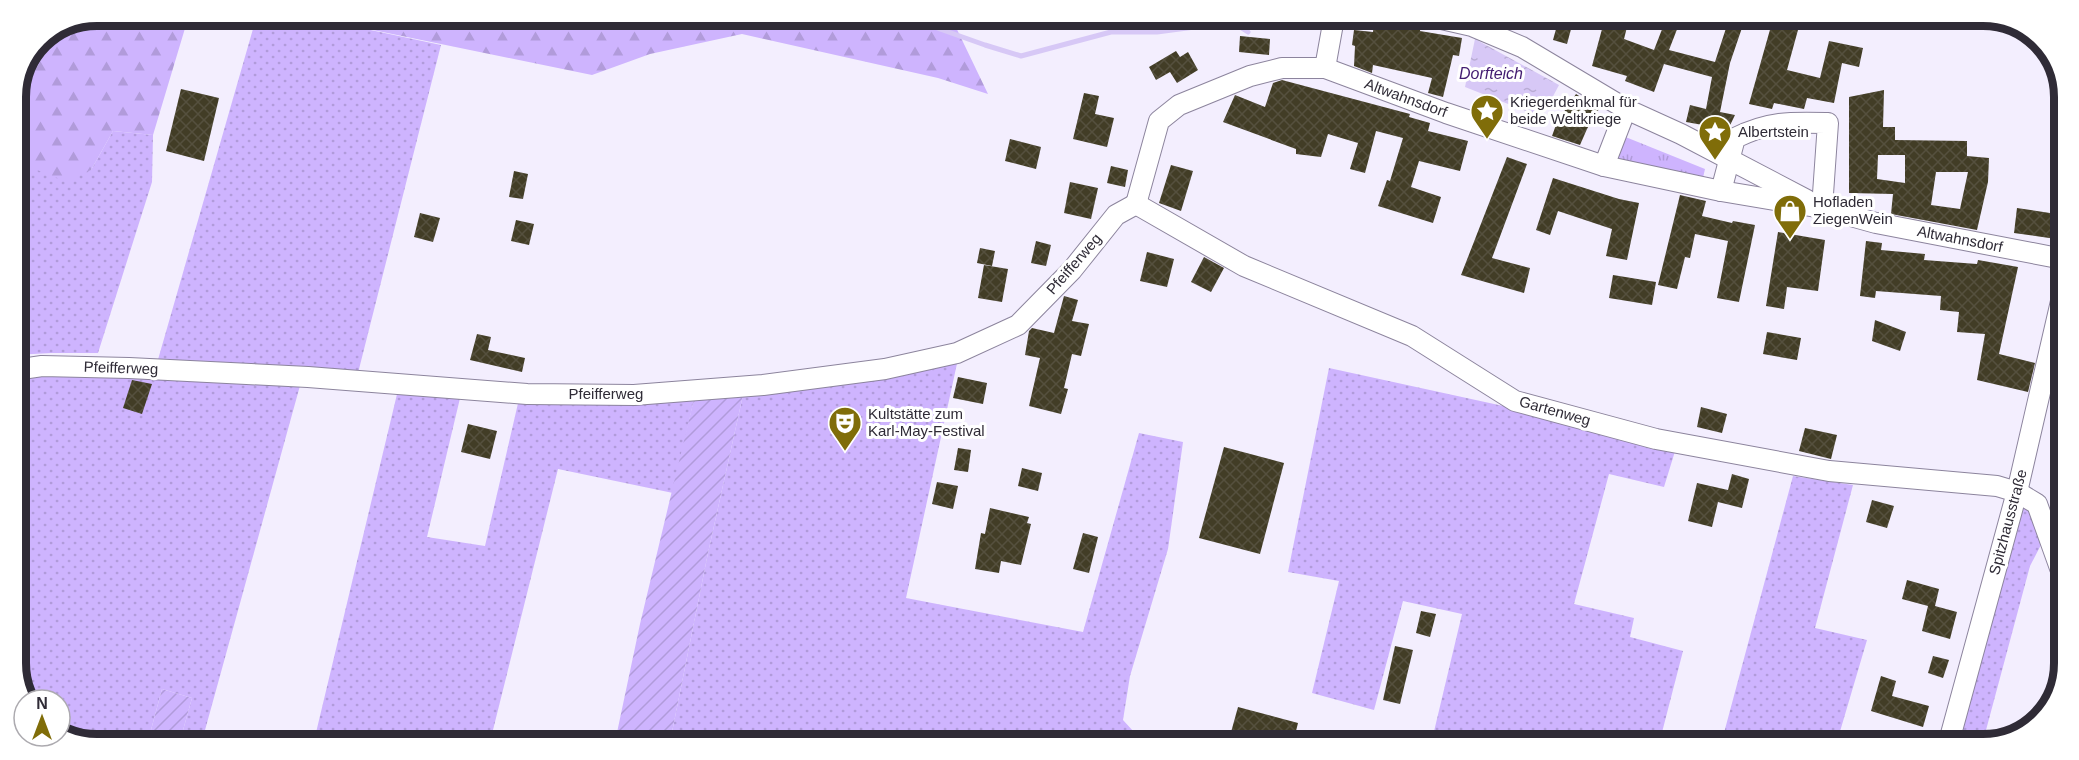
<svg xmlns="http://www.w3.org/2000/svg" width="2079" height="760" viewBox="0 0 2079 760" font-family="Arial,sans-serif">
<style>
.grass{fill:url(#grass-dots)}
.forest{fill:url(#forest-firs)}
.park{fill:url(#park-tufts)}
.garden{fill:url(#garden-furrows)}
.water{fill:url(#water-ripples)}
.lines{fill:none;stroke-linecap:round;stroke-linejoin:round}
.stream{stroke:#d7c8f6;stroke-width:5}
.building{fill:url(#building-cross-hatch);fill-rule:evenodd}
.street-casing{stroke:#8c849d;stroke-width:22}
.street{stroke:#fff;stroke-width:20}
.labels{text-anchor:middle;stroke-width:6;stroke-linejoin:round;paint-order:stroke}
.street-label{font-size:15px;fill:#2f2b36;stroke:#fff}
.poi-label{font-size:15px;fill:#2f2b36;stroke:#fff;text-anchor:start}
.water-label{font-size:16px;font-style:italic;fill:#431c71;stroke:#fff}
.rim{fill:none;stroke:#2f2b36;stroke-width:8}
</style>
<defs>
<pattern id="grass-dots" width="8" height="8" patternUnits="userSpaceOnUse" patternTransform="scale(1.5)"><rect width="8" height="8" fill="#ceb4fe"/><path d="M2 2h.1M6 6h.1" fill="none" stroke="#b19bda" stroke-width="1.8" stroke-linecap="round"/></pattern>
<pattern id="forest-firs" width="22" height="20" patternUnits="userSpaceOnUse" patternTransform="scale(1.5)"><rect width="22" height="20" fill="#ceb4fe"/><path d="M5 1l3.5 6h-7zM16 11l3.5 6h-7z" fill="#b19bda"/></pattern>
<pattern id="park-tufts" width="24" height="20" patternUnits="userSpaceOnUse" patternTransform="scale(1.5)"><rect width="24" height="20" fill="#ceb4fe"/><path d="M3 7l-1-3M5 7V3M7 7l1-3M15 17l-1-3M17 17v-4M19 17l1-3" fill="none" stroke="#b19bda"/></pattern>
<pattern id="garden-furrows" width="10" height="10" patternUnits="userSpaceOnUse" patternTransform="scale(1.5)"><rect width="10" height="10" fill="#ceb4fe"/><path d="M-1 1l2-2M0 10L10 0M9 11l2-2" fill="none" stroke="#b19bda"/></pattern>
<pattern id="water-ripples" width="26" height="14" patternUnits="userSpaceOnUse" patternTransform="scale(1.5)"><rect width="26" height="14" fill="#d7c8f6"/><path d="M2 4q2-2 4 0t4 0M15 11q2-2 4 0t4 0" fill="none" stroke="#b9acd4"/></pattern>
<pattern id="building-cross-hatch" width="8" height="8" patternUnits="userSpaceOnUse" patternTransform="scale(1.5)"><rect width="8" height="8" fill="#423d26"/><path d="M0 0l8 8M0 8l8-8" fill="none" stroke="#55503e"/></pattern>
</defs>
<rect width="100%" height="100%" fill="#f3eefe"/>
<g class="grass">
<path d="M257 15H300L441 45 358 373 301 382 202 741H180L192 698 162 689 148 741H70L66 738 67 729 60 728V700H27L15 669V381L27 375 153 377Z"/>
<path d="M15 128 27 166 91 170 113 131 153 135 152 182 98 353H51L15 355Z"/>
<path d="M958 359 906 598 1083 632 1139 433 1183 442 1168 549 1130 676 1123 720 1144 743 670 742 708 553 743 395Z"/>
<path d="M1329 368 1517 409 1676 448 1664 487 1609 474 1574 604 1634 618 1630 637 1683 651 1659 744H1431L1462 614 1403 601 1374 710 1312 693 1339 581 1288 572Z"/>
<path d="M398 390 461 394 427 537 485 546 519 399H694L673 493 558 469 490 742 314 741Z"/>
<path d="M1793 476 1853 485 1815 628 1867 640 1836 745 1721 744Z"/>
<path d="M2026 504 2044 539 2030 566 1982 745H1956L2018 510Z"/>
</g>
<g class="forest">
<path d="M96 15H189L153 135 113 131 91 170 65 181 27 166 15 128V91L39 39Z"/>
<path d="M300 15 951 17 988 94 938 78 742 34 650 54 592 75Z"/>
</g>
<path class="park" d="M1623 136 1705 169 1702 182 1615 163Z"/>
<g class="garden">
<path d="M743 395 708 553 670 742H615L640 624 694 399Z"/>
<path d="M162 689 192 698 180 741H148Z"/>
</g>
<path class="water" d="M1475 39 1559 85 1550 102 1531 113 1465 87Z"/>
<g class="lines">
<path class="stream" d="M914 17 940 29 985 45 1021 56 1111 32H1157L1232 22 1248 32"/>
</g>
<g class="building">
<path d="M1559 18H1574L1567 44 1553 40Z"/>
<path d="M1605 18 1629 19 1624 39 1654 50 1666 19H1681L1669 50 1715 62 1729 19H1745L1730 63 1720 112 1735 115 1722 142 1711 136 1714 127 1686 122 1690 105 1706 109 1712 77 1664 64 1654 92 1625 81 1627 76 1592 66Z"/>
<path d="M1773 19H1801L1787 70 1820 78 1829 41 1863 48 1859 67 1842 63 1834 103 1807 98 1804 109 1774 103 1772 109 1749 104Z"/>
<path d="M1374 20 1421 25 1420 31 1462 38 1459 56 1453 55 1443 97 1428 93 1432 78 1373 65 1372 73 1354 66 1355 46 1352 45 1354 30 1373 32Z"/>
<path d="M1240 36 1270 39 1269 55 1239 52Z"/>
<path d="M1176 51 1180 57 1188 52 1198 70 1177 83 1170 72 1156 80 1149 67Z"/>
<path d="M1282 80 1410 114 1409 117 1430 123 1428 131 1468 141 1460 171 1419 161 1411 187 1441 197 1433 223 1378 206 1387 180 1390 181 1403 138 1376 131 1365 173 1350 169 1358 143 1328 134 1321 157 1296 154V149L1223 122 1235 95 1265 107 1273 83Z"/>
<path d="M181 89 219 98 204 161 166 151Z"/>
<path d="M1884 90 1883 127H1895V140L1967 141V156L1989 158 1988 182 1977 230 1891 214 1893 194 1849 193V97ZM1878 155H1905V183L1877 179ZM1936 172H1968L1960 209 1931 205Z"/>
<path d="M1084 93 1099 96 1095 114 1114 118 1107 147 1073 139Z"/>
<path d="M1576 94 1599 109 1587 129 1580 145 1552 136 1557 122Z"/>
<path d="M1010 139 1041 147 1036 169 1005 161Z"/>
<path d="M1507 157 1527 164 1492 258 1530 268 1524 293 1461 275Z"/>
<path d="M1171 165 1193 171 1181 211 1159 203Z"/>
<path d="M1111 166 1128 170 1125 187 1107 183Z"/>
<path d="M514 171 528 174 523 199 509 197Z"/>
<path d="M1553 178 1619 199 1639 203 1627 260 1606 256 1612 229 1558 211 1550 235 1536 230Z"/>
<path d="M1070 182 1098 188 1091 219 1064 213Z"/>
<path d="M1680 195 1706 201 1702 216 1732 223 1733 221 1755 225 1739 302 1717 298 1728 241 1695 234 1690 258 1685 257 1677 289 1658 285Z"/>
<path d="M2017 208 2063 215V240L2014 233Z"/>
<path d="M420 213 440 218 433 242 414 237Z"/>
<path d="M516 220 534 224 529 245 511 241Z"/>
<path d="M1778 232 1825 240 1818 291 1787 287 1784 309 1766 306Z"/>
<path d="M1036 241 1051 245 1046 266 1031 263Z"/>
<path d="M1866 241 1882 243 1881 250 1925 254 1924 260 1977 264 1978 260 2018 267 1999 354 2035 363 2028 392 1977 380 1985 334 1957 332 1959 312 1940 310 1941 296 1876 291 1875 298 1860 296Z"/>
<path d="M980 248 995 251 992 266 977 263Z"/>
<path d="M1147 252 1174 259 1167 287 1140 281Z"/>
<path d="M1204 257 1224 268 1211 292 1191 282Z"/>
<path d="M984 265 1008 269 1002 302 978 298Z"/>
<path d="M1613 275 1656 282 1652 305 1609 298Z"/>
<path d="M1064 296 1078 300 1072 321 1089 324 1081 356 1072 354 1064 388 1068 389 1061 414 1029 406 1040 358 1025 355 1029 331 1032 328 1054 333Z"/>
<path d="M1875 320 1906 332 1900 351 1872 341Z"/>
<path d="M1767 332 1801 338 1797 360 1763 354Z"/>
<path d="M477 334 491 337 488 350 525 358 522 372 470 360Z"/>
<path d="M958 377 987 383 983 404 953 398Z"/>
<path d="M132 380 152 384 142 414 123 408Z"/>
<path d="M1701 407 1727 414 1722 433 1697 427Z"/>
<path d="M468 424 497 431 490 459 461 452Z"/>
<path d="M1805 428 1837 435 1831 459 1799 451Z"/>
<path d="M1224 447 1284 463 1260 554 1199 538Z"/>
<path d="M958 448 971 450 968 472 954 470Z"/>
<path d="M1022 468 1042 473 1038 491 1018 486Z"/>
<path d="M1732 474 1749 479 1742 508 1718 502 1712 527 1688 521 1697 483 1728 490Z"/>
<path d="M937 482 958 486 953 509 932 504Z"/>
<path d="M1872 500 1894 506 1887 528 1866 522Z"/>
<path d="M990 508 1029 517 1027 523 1031 524 1021 565 1001 561 999 573 975 569 981 533 985 534Z"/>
<path d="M1083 533 1098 537 1089 573 1073 569Z"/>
<path d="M1907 580 1939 589 1935 606 1957 612 1950 639 1922 631 1928 606 1902 599Z"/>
<path d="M1421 611 1436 614 1430 637 1416 633Z"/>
<path d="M1395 646 1413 650 1400 704 1383 700Z"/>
<path d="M1933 656 1949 660 1943 678 1928 673Z"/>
<path d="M1881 676 1896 681 1892 696 1929 706 1923 727 1871 711Z"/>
<path d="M1238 707 1298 723 1293 743H1228Z"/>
</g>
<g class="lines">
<g class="street-casing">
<g id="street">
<path d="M1437 18 1472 26 1522 47 1626 109 1681 134 1807 200"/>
<path d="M1325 68 1334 18"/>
<path d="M1604 166 1626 109"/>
<path d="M1721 191 1735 138C1769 121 1791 122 1828 123L1822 208"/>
<path d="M1136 204 1244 266 1412 336 1515 401 1656 439 1829 471 1997 486 2017 492 2037 504 2060 568"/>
<path d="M1136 204 1159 121 1179 105 1250 76 1282 68H1325L1446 113 1604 166 1721 191 1822 208 1876 223 2063 259"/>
<path d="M15 370 42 366 129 368 308 377 527 394 634 395 763 385 885 369 957 353 1018 325 1072 270 1116 215 1136 204"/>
<path d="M1948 745 2017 492 2062 297"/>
</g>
</g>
<use href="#street" class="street"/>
</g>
<defs>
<g id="sight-pin" transform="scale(1.725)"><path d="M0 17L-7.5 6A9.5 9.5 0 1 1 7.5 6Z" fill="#806d09" stroke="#fff"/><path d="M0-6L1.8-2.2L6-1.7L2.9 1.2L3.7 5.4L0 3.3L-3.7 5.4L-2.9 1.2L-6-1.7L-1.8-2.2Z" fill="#fff"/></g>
<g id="shop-pin" transform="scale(1.725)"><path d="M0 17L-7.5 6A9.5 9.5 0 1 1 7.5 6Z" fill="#806d09" stroke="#fff"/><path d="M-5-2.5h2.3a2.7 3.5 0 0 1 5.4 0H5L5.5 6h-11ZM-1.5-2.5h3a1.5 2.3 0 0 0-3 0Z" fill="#fff"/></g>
<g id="theatre-pin" transform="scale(1.725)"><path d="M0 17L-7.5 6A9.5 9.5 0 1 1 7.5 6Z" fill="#806d09" stroke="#fff"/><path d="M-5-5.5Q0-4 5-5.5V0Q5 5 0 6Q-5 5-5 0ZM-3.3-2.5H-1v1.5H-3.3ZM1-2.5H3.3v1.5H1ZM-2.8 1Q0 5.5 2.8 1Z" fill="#fff"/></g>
</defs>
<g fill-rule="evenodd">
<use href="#sight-pin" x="1487" y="111"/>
<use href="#sight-pin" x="1715" y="132"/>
<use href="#shop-pin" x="1790" y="211"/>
<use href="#theatre-pin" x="845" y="423"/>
</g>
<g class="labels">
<g class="street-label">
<text transform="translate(1406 98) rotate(20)" y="5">Altwahnsdorf</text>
<text transform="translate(1960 239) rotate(11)" y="5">Altwahnsdorf</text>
<text transform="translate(1074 264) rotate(-49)" y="5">Pfeifferweg</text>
<text transform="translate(121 368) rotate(2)" y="5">Pfeifferweg</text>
<text x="606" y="399">Pfeifferweg</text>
<text transform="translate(1555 411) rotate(16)" y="5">Gartenweg</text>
<text transform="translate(2008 522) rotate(-75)" y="5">Spitzhausstraße</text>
</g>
<g class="poi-label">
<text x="1510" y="107">Kriegerdenkmal für<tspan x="1510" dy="17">beide Weltkriege</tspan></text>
<text x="1738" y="137">Albertstein</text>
<text x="1813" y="207">Hofladen<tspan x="1813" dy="17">ZiegenWein</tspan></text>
<text x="868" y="419">Kultstätte zum<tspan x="868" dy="17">Karl-May-Festival</tspan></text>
</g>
<g class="water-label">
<text x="1491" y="79">Dorfteich</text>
</g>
</g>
<path d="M0 0H2079V760H0ZM97 26H1983A71 71 0 0 1 2054 97V663A71 71 0 0 1 1983 734H97A71 71 0 0 1 26 663V97A71 71 0 0 1 97 26Z" fill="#fff" fill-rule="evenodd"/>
<path class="rim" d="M97 26H1983A71 71 0 0 1 2054 97V663A71 71 0 0 1 1983 734H97A71 71 0 0 1 26 663V97A71 71 0 0 1 97 26Z"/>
<g transform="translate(42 718)"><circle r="28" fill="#ffffff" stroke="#acaaaf" stroke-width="1.5"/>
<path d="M0-4.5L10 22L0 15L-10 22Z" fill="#806d09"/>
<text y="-9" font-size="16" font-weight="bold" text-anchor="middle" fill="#2f2b36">N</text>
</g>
</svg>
